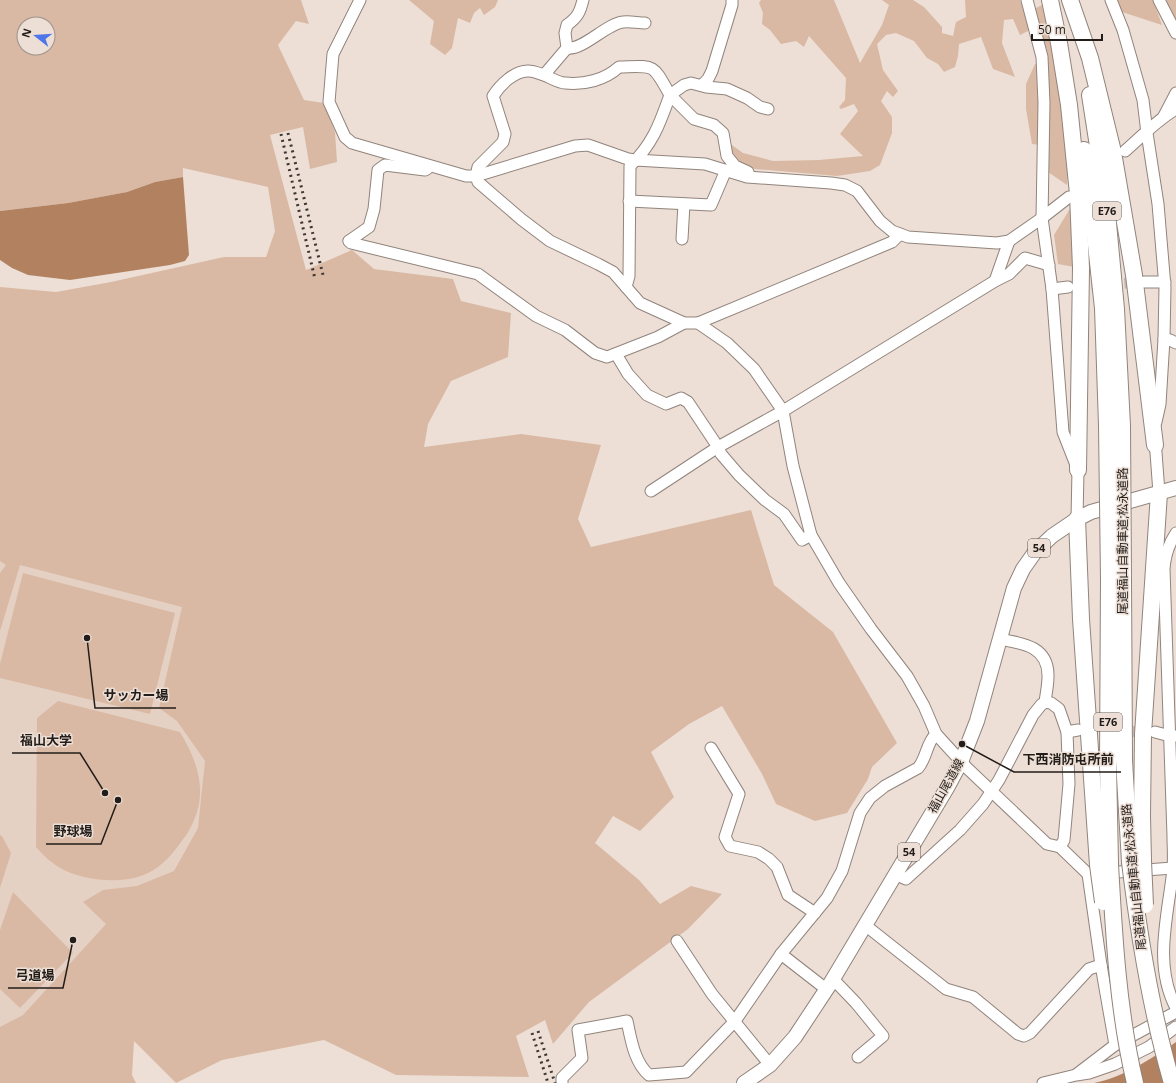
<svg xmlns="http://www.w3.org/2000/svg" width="1176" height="1083" viewBox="0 0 1176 1083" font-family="'Open Sans','Noto Sans JP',sans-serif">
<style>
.built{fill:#e5d1c4}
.green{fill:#d9b9a4;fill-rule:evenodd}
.water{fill:#b28260}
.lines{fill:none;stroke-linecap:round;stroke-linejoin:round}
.minor-tunnel{stroke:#c4b8b0;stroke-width:11;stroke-dasharray:11 5.5;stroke-linecap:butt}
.minor-casing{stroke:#91847c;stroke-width:13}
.major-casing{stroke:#91847c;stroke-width:16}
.highway-casing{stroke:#91847c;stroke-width:18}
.minor{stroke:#fff;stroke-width:11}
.major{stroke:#fff;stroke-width:14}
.highway{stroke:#fff;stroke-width:16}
.rail{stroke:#3d3732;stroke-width:3;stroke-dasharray:2 4;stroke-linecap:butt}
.highway-bridge-casing{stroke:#91847c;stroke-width:18;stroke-linecap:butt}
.highway-bridge{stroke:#fff;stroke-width:16}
.labels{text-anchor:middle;stroke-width:3;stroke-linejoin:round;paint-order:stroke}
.shield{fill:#eddfd6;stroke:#5f5752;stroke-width:1}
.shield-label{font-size:11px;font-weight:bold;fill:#221d19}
.street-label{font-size:12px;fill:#221d19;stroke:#eddfd6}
.leader{fill:none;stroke:#221d19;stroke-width:1.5}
.callout-dot{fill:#221d19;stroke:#eddfd6;stroke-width:1.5}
.callout-label{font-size:13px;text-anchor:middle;font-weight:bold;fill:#221d19;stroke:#eddfd6;stroke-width:3;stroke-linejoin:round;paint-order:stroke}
</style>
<rect width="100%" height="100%" fill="#eddfd6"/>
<path class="built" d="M0 540 194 599 211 760 207 825 179 873 0 1041Z"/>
<g class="green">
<path d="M0 0H301L309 24 296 21 278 45 304 100 324 103 335 132 337 162 310 169 303 127 270 135 306 270 352 250 374 269 453 279 461 301 511 313 508 357 451 381 428 424 424 447 521 434 601 445 578 519 591 547 751 510 774 585 833 632 897 743 872 767 868 779 847 813 815 821 776 804 762 774 722 706 689 724 651 752 674 797 640 831 613 816 595 843 639 880 660 904 691 886 722 894 688 929 589 1002 553 1044 545 1020 516 1036 529 1077 396 1075 324 1040 222 1060 176 1083 134 1041 132 1075 136 1083H0V1027L23 1015 106 924 83 902 103 890 137 886 174 871 198 828 205 761 177 721 159 708 182 607 20 565 0 631V573L6 565 0 561V287L56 292 111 282 224 257H266L275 231 268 187 183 168V177L155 182 127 192 68 203 0 211ZM24 24H48V48H24Z"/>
<path d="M409 0H498L495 7 484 15 480 8 474 13 470 23 458 18 452 48 445 55 430 44 434 21Z"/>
<path d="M761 0H834L860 63 882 25 889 5 882 0H913L924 7 942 27V33L953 36 956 22 966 17 965 0H1020L1030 30 1020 35 1013 19 1004 20 1002 43 1015 77 993 69 981 37 959 44 958 56 955 67 944 72 938 64 927 58 914 41 896 33 886 35 877 44 883 70 898 91 893 97 887 91 881 101 892 117V133L880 165 870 171 837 176 755 169 737 162 731 153 729 143 743 153 773 161 819 160 863 156 840 134 858 111 854 104 841 109 839 107 845 100 846 78 809 36 804 47 796 41 781 44 770 30 762 24 763 13 759 3Z"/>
<path d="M1117 0H1153L1162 25 1122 12Z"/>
<path d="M1162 0H1176V27Z"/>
<path d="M1042 5 1052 41 1069 156 1067 185 1048 172 1049 89 1047 51 1034 9Z"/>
<path d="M1035 64 1039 65 1041 145 1032 144 1026 109V84Z"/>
<path d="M1071 207 1074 267 1058 264 1054 235Z"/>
<path d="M23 573 175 613 150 714 0 678V664Z"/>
<path d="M58 701 180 732C190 749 199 767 200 788 201 808 193 827 181 842 172 855 162 866 148 873 125 885 84 881 62 869 51 863 44 856 36 847L37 718Z"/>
<path d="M0 835 2 836 11 853 0 888Z"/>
<path d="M13 892 73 953 20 1008 0 989V930Z"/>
</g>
<g class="water">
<path d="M183 177 189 255 185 261 170 265 70 280 28 275 12 268 0 260V211L68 203 127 192 155 182Z"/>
<path d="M1176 1042V1083H1094C1124 1077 1151 1059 1176 1042Z"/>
</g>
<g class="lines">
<g class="minor-tunnel">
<path d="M1075 287 1141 282"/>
<path d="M1083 730 1150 732"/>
</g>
<g class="minor-casing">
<g id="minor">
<path d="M360 0 333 54 329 102 345 137 352 143 466 176H476L575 146 588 145 628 159 635 160 705 164 747 177 831 183 845 185 857 191 880 221 892 231 908 237 997 243 1009 241 1042 218 1069 197"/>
<path d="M583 0C580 12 578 17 567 25L565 33 567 48 544 75C540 74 534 71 529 71 515 70 500 85 493 96L505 134 503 142 478 167 476 176 478 182 521 219 550 241 598 264 613 272 640 303 684 323H698L892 242 900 234"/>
<path d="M1027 0 1042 57 1044 103 1042 218 1052 289 1063 432 1078 470 1077 519"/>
<path d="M1111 0 1123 30 1143 100 1147 133 1158 204 1165 287 1164 339 1160 404 1156 422"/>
<path d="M1159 0 1176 33"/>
<path d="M567 48C582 51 606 24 623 22 630 21 638 23 645 23"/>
<path d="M544 75C551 78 559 83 565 83 584 85 605 80 619 67 656 66 652 63 670 95 660 123 653 144 630 166L629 276 626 287"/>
<path d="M702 85 708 79 712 71 732 5V0"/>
<path d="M1164 116 1176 93"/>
<path d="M1125 151C1141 137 1157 120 1176 109"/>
<path d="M748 172 735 166 727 156 723 133 714 125 694 119 670 95 684 85 691 83 706 87 727 89 747 98 760 107 768 109"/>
<path d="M629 201 711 205 726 170"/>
<path d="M682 239 684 204"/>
<path d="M349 241 351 243 478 274 536 316 565 330 595 353 607 357 658 337 684 323"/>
<path d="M349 241 369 227 374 209 378 170 385 165 425 170 427 169"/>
<path d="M995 281 1009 241"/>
<path d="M1144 282H1165"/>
<path d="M1052 289 1068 287"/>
<path d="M698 323 727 343 754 369 783 411 793 466 811 535 839 583 871 629 907 676 924 706 936 734 967 768 1047 844 1060 847 1088 874 1101 965 1115 1045"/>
<path d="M1164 339 1170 340 1176 343"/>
<path d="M616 354 628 374 647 395 666 404 681 398 688 402 718 447 721 454 739 475 765 500 784 514 802 540 811 535"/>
<path d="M1155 439 1159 493"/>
<path d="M651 491 718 447 783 411 995 281 1009 274 1025 258 1049 265"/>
<path d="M1176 533C1168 545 1165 555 1164 569L1173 836C1173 847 1174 858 1173 869 1168 916 1153 964 1176 1008"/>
<path d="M999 639C1022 643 1049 646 1048 677 1048 685 1046 694 1045 702"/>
<path d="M1067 732 1078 730"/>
<path d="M1155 732 1170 736H1176"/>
<path d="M711 748 739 794 725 837 730 846 758 852 769 859 777 867 788 895 815 913"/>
<path d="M1105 873 1173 868"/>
<path d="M895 874 906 879 960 830 983 804 999 780 1033 715 1041 705 1045 702 1051 703 1059 709 1067 732 1069 784 1064 840 1060 847"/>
<path d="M865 925 946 989 973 997 1018 1034 1024 1036 1030 1033 1089 969 1101 965"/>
<path d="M677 941 712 994 770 1065"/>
<path d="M781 954 826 989"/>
<path d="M833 979 856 1003 883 1036 858 1057"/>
<path d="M1077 1074 1115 1045 1176 1012"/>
<path d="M562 1083V1078L582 1058 578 1030 627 1021C631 1039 634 1062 649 1075L686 1072 735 1021 781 954 827 898 842 871 860 813 870 798 885 786 918 768C927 758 926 743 936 734"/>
<path d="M1043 1083 1076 1075 1089 1073 1115 1064 1149 1047 1176 1027"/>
</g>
</g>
<g class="major-casing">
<path id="major" d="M744 1083 770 1065 795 1037 830 984 947 788 961 762 977 721 1014 588 1023 569 1035 552 1052 536 1077 519 1091 512 1176 488"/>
</g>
<g class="highway-casing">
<g id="highway">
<path d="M1050 0 1059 43 1069 105 1078 194 1081 268 1078 470"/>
<path d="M1070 0 1090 58 1113 152 1134 275 1155 445"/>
<path d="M1090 95 1105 191 1116 309 1122 426"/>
<path d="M1084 150 1090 190 1103 308 1107 425"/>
<path d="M1077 519 1081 619 1098 865"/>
<path d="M1109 579 1108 765 1110 864"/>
<path d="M1123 580 1124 760 1130 862"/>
<path d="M1143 861 1142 816 1143 734 1159 493"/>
</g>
</g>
<use href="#minor" class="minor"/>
<use href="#major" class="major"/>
<use href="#highway" class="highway"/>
<g class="rail">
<path d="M288 133 323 275"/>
<path d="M281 134 315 279"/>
<path d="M538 1031 555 1083"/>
<path d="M532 1033 548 1083"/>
</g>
<g class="highway-bridge-casing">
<g id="highway-bridge">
<path d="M1107 425 1109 579"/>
<path d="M1122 426 1123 580"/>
<path d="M1143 861 1145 905"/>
<path d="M1130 862C1139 937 1151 1011 1172 1083"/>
<path d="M1110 864C1114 937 1118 1011 1135 1083"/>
<path d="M1098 865 1103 902"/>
</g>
</g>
<use href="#highway-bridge" class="highway-bridge"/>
</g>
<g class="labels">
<g class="shield">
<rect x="1093" y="202" width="28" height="18" rx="3"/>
<rect x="1028" y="539" width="22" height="18" rx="3"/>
<rect x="1094" y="713" width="28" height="18" rx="3"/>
<rect x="898" y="843" width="22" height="18" rx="3"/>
</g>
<g class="shield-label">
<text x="1107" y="215">E76</text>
<text x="1039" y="552">54</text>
<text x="1108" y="726">E76</text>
<text x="909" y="856">54</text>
</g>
<g class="street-label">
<text transform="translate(1123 541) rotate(-90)" y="4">尾道福山自動車道;松永道路</text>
<text transform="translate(946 786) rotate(-61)" y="4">福山尾道線</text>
<text transform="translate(1134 877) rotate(-96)" y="4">尾道福山自動車道;松永道路</text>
</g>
</g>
<path class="leader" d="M87 638L95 708H176M105 793L80 753H12M962 744L1014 772H1121M118 800L101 844H46M73 940L63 988H8"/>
<g class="callout-dot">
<circle cx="87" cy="638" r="4"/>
<circle cx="105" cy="793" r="4"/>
<circle cx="962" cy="744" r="4"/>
<circle cx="118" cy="800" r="4"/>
<circle cx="73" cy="940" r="4"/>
</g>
<g class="callout-label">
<text x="136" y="700">サッカー場</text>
<text x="46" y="745">福山大学</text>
<text x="1068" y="764">下西消防屯所前</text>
<text x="73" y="836">野球場</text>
<text x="35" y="980">弓道場</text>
</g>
<g transform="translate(36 36) rotate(287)"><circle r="19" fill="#eddfd6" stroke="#9c918a"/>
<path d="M0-3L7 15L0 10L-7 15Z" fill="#4e76e9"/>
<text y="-6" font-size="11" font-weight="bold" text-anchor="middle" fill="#221d19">N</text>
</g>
<path d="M1032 34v6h70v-6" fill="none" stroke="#221d19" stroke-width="2"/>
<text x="1038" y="34" font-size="12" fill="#221d19" stroke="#eddfd6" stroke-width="3" paint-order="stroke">50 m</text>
</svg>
